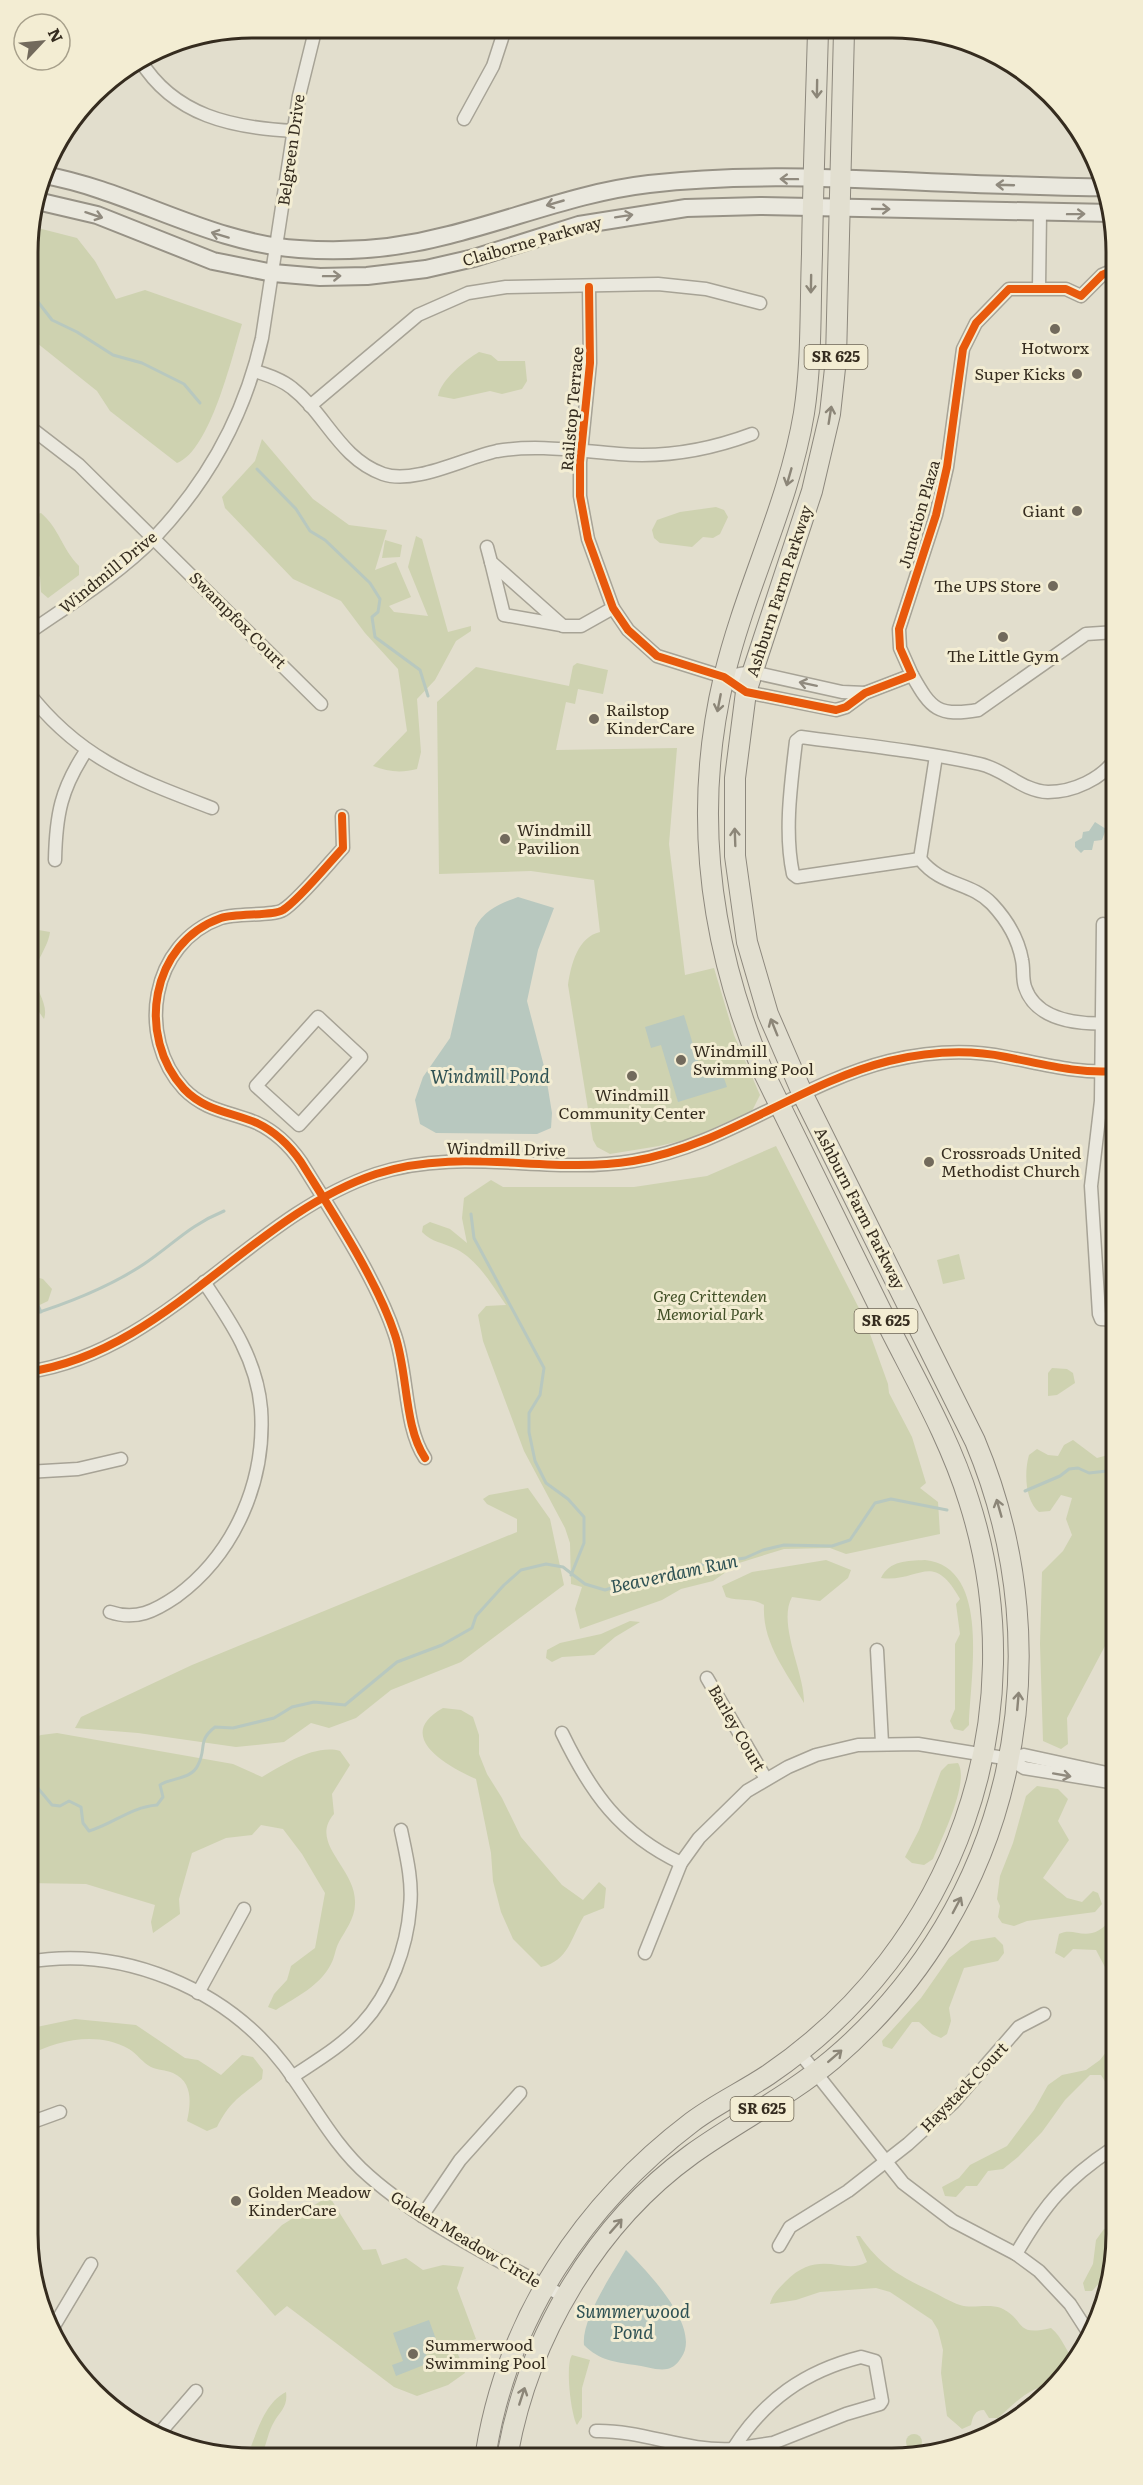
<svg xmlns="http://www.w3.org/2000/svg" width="1143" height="2485" viewBox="0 0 1143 2485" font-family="Literata,serif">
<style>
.green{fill:#ced2b0}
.water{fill:#b8c8bf}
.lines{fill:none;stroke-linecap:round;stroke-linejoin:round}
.stream{stroke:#b8c8bf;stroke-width:3}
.street-casing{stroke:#a7a396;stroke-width:15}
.secondary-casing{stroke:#979286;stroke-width:20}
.primary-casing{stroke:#8d887d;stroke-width:22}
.street{stroke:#eae8de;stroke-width:12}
.secondary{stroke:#eae8de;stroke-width:16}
.primary{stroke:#e2dfd0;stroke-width:20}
.cycleway-casing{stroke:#f3edd3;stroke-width:11}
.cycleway{stroke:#e8590c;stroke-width:8}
.oneway{stroke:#8c8678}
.oneway2{stroke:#908a7e}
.poi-dot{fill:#726a5c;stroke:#f3edd3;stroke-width:2}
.labels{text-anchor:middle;stroke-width:6;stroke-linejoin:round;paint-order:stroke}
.shield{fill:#f3edd3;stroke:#6e6655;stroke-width:1.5}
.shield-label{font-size:15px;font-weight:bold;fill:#352c1f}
.street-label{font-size:16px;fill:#352c1f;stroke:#f3edd3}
.poi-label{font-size:16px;fill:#352c1f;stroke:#f3edd3;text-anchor:start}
.park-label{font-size:16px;font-style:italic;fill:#425027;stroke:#f3edd3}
.water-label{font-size:18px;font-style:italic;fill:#2f5254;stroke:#f3edd3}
.rim{fill:none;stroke:#352c1f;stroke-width:3}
</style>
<rect width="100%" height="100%" fill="#e2decd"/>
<g class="green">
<path d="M30 226 77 238 95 261 116 299 145 290 242 324C232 357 210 451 177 463L110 411 97 391 27 335 28 236Z"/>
<path d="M479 352 491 355 498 361H525L527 381 522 389 502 394 490 391 454 399 438 396C441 380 465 360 479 352Z"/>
<path d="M262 439 313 499 349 525 387 530 375 570 396 562 411 597 389 606 394 612 428 616 408 567 416 536 422 539 448 632 471 626V631L456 641 435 680 417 699 421 752 417 769C402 773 388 772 373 766L407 731 398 669 365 633 341 601 293 579 225 508 222 497 255 461Z"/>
<path d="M716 507 724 510 728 517 720 534 713 538 703 537 692 547 660 543 654 538 652 530 657 520 680 512Z"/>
<path d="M41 513C59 528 62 549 79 566V575L48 598 41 592 40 577 27 561V517Z"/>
<path d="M385 540 402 545 400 557 382 558Z"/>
<path d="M577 663 608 670 603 694 578 689 575 704 566 702 556 750 677 748 669 844 685 975 714 968 734 1035 760 1095 752 1111 689 1139 659 1146 610 1154 597 1147 593 1140 568 985C571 964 578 937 600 932L594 880 531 871 439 874 437 702 476 667 569 686 573 666Z"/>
<path d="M27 928 50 932C48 948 35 960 35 977 36 991 49 1005 44 1019L27 995Z"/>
<path d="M776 1146 865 1320 888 1384 889 1393 912 1437 926 1483 920 1488 938 1502 940 1534 846 1554 830 1548 784 1549 739 1563 713 1581 681 1589 662 1600 580 1629 575 1609 582 1587 571 1584 570 1543 565 1528 524 1451 483 1341 478 1315 486 1306 506 1305C492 1285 478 1260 456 1249 444 1243 431 1242 422 1232L423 1226 430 1222 450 1229 467 1243 462 1218 464 1198 491 1180 503 1187H634L707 1176Z"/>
<path d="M27 1223 36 1229 39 1255 27 1265Z"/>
<path d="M959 1254 965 1279 943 1284 937 1260Z"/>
<path d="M32 1276 43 1279 52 1289 48 1301 27 1311V1277Z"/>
<path d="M1052 1368 1067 1369 1073 1373 1075 1383 1057 1395 1048 1396V1373Z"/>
<path d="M1073 1440 1097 1458 1108 1455 1116 1441V1625L1067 1718 1068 1744 1061 1749 1043 1741 1040 1644 1042 1572 1063 1551 1072 1535 1066 1519 1072 1498 1061 1495 1050 1511 1039 1512C1025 1501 1024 1472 1029 1455L1037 1449 1048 1455 1058 1456 1064 1445Z"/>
<path d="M528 1488 550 1519 564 1585 461 1662 391 1690 356 1718 329 1728 311 1723 284 1742 236 1747 138 1733 75 1728 81 1717 192 1665 517 1532V1519L487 1504 483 1499 489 1495Z"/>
<path d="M826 1560 851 1570 848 1578 820 1601 792 1597C777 1624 805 1674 804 1703 786 1671 762 1643 764 1605 751 1597 740 1602 726 1597L722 1586 752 1572Z"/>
<path d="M925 1560C992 1567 970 1679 969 1725L963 1731 954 1729 950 1721 955 1709V1644L960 1634 956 1604 960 1599C932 1549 920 1583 881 1578 890 1560 907 1561 925 1560Z"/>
<path d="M630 1621 640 1622 615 1637 594 1655 562 1657 552 1662 546 1658 547 1650 560 1643 601 1634Z"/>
<path d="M443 1708 461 1710 473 1717 479 1735V1754L487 1774 502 1798 521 1837 562 1885 583 1900 599 1882 606 1888 604 1908 584 1916C571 1937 569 1961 541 1967L513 1939 501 1912 493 1881 491 1853 476 1779C447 1766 393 1736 443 1708Z"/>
<path d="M57 1733 233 1764 262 1777C283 1765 315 1744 340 1751L350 1765 332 1794 334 1814C308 1844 357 1868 355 1904 355 1918 345 1931 339 1942 335 1949 335 1957 331 1964 320 1986 296 1997 276 2010L268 2007 274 1994 287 1980 291 1966 315 1948 325 1893 302 1854 283 1829 261 1825 252 1835 226 1838 192 1853 179 1899 180 1914 153 1933 151 1922 155 1905 86 1884 27 1883V1741L41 1735Z"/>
<path d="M958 1763C970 1782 941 1840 933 1859L924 1865 912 1863 905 1857 919 1830 941 1771 948 1764Z"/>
<path d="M1037 1786 1058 1789 1068 1799 1058 1821 1069 1840 1043 1878 1067 1898 1082 1902 1093 1891 1098 1893 1102 1904 1095 1912 1027 1921 1014 1926 1002 1923 998 1917 1000 1906 997 1899 1000 1876 1013 1843 1026 1796Z"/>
<path d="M1116 1916V1988L1096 1950 1073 1949 1064 1958 1055 1953 1059 1934C1071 1928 1079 1936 1092 1933 1102 1931 1108 1922 1116 1916Z"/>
<path d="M995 1937 1003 1945 1004 1953 998 1961 964 1968 949 2008 951 2021 947 2034 941 2038 932 2034 919 2022H912L892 2049 883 2046 882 2041 921 1998 949 1958 971 1941Z"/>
<path d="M75 2019 136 2025 185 2058 198 2060 221 2075 242 2055 253 2057 263 2070 262 2079C241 2096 230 2101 217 2127L207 2131 187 2121C191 2103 193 2082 173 2073 166 2070 157 2070 151 2067 143 2063 137 2054 129 2049 97 2031 58 2040 27 2056V2029Z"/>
<path d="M1116 2039V2092L1113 2094 1101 2075H1090L1065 2100 1042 2132 1018 2157 1003 2169 988 2171 977 2186H966L956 2197 945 2196 942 2187 959 2178 970 2165 1007 2146 1034 2110 1048 2085 1062 2075 1086 2070 1100 2060Z"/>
<path d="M329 2196 363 2250 376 2249 382 2265 406 2258 423 2270 443 2265 464 2267 457 2288 476 2339 455 2346 465 2373 448 2385 417 2396 394 2387 287 2306 275 2316 236 2271 282 2225Z"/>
<path d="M1115 2226C1116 2257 1114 2268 1092 2291H1085L1083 2283 1093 2264 1096 2240 1104 2229Z"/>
<path d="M856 2236H860C880 2265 899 2276 931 2291 940 2295 950 2302 960 2305 972 2309 988 2303 1001 2308 1027 2320 1013 2337 1051 2328 1063 2338 1065 2350 1075 2362L1054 2385C1031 2385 1015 2403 998 2418H989L984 2410C975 2410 973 2416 971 2425L962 2429 947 2416 941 2373 943 2350 938 2330 932 2320 890 2292 876 2288 820 2292 796 2300 770 2304C772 2295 779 2288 785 2282 819 2247 844 2276 867 2262Z"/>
<path d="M572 2355 590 2360 582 2388V2417L577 2425C571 2415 565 2364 572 2355Z"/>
<path d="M286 2392C288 2407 280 2411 274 2422 268 2432 267 2443 262 2454H248C257 2433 264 2403 286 2392Z"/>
<circle cx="914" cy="2442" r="8"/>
</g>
<g class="water">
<path d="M1095 822 1106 829 1102 840 1094 841 1092 850H1084L1081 853 1075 847V842L1082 838 1083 832 1089 831Z"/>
<path d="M518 897 554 908 538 950 527 1001 545 1070 552 1113 551 1128 537 1134 436 1133 420 1124 415 1100 423 1077 450 1038 475 928C484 910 499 904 518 897Z"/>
<path d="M684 1015 703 1077 722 1072 727 1087 678 1102 661 1045 651 1048 645 1027Z"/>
<path d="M626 2250C646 2270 703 2328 681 2358 678 2363 673 2368 667 2369 658 2371 644 2366 635 2365 614 2362 599 2360 584 2345 581 2319 613 2273 626 2250Z"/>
<path d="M429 2320 437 2342 423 2347 429 2363 396 2376 392 2365 403 2361 393 2333Z"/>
</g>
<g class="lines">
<g class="stream">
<path d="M27 294 38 302 52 320 77 332 113 355 142 363 184 384 200 403"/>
<path d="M257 469 296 509 310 531 325 540 370 583 380 599 378 612 372 617 375 637 420 670 428 696"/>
<path d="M471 1214 474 1238 544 1368 540 1395 529 1413V1432L535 1461 546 1483 568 1499 584 1517V1543L571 1575"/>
<path d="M27 1282 41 1312"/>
<path d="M27 1316C69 1303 108 1288 144 1264 175 1243 188 1226 224 1211"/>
<path d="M1025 1491 1060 1476 1069 1469 1078 1468 1089 1473 1116 1470"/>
<path d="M27 1775 52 1805 60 1806 69 1801 81 1807 83 1823 89 1831C113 1824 131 1807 157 1805L163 1797 160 1785C172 1777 191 1780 198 1765 207 1748 197 1741 215 1727L233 1728 274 1718 292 1707 314 1702 345 1705 397 1662 442 1645 472 1628 476 1616 504 1585 521 1570 546 1564 563 1567 585 1584 605 1590 650 1576 670 1578 704 1564 745 1558 763 1550 784 1545 832 1546 850 1540 875 1503 891 1499 947 1510"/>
</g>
<g class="street-casing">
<g id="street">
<path d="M140 60C174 116 233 128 294 131"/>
<path d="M464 119 493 66 505 29"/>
<path d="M589 287 590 363 580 462V496L588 539 613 608 628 630 657 656 724 677 746 692 836 710 846 707 865 693 912 675 900 648 899 629 936 515 947 467 963 349 976 323 1009 289H1066L1081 296 1102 275 1116 269"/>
<path d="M1039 288 1040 213"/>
<path d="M255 371C267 375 281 379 292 388 326 414 339 458 383 474 414 485 464 458 497 451 537 444 578 451 619 454 665 458 709 450 752 434"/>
<path d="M310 406 418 315 468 293 506 287 658 284 706 289 760 303"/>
<path d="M27 425 79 465 321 704"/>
<path d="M487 547 491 562 563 626H581L613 608"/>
<path d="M491 562 504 615 561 625"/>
<path d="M27 634C70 604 118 575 155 537 209 480 245 414 262 338L299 96 316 27"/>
<path d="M912 675C931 709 938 717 978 710L1086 634 1116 632"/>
<path d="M724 677 752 672 842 692 865 693"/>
<path d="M27 691C79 759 136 779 212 808"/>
<path d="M342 816 343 848C329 863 298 901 283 910 274 916 236 913 221 918 150 943 136 1037 184 1089 205 1111 231 1112 257 1123 276 1132 290 1146 301 1162 332 1212 377 1280 395 1335 408 1373 404 1427 425 1458"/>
<path d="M920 859 936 756"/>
<path d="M55 860C56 814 61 789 86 751"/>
<path d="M1103 924 1101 1101 1091 1186 1099 1314 1101 1319 1116 1320"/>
<path d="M318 1017 361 1057 299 1125 256 1086Z"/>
<path d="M1116 1023C1084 1025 1037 1023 1025 987 1022 978 1024 969 1022 960 1018 938 1007 920 992 904 970 881 942 887 920 859L797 877 793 874C784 832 791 784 796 741L801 737C861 745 921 751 980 764 1004 769 1022 791 1048 792 1073 792 1102 779 1116 758"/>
<path d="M27 1137 30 1140"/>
<path d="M27 1372C166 1352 248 1217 376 1174 460 1146 548 1175 633 1161 725 1146 800 1083 889 1061 927 1052 967 1049 1006 1057 1043 1064 1078 1074 1116 1071"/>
<path d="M27 1472 78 1469 121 1459"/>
<path d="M110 1612C136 1621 155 1611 177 1596 235 1553 266 1481 261 1409 257 1360 231 1322 204 1282"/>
<path d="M877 1650 882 1743"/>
<path d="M707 1678 766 1779"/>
<path d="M562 1733C591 1793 620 1834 681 1863"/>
<path d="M1010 1759 1024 1755 1116 1775"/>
<path d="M645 1953 681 1863 699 1838 747 1791 788 1767 816 1755 858 1745 918 1744 1010 1759 1024 1768 1116 1783"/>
<path d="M27 1962C122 1945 225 1988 284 2065 312 2102 333 2145 369 2176 422 2223 502 2262 565 2297"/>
<path d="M198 1993 244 1909"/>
<path d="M800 2053 903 2183 953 2221 1016 2254 1039 2271 1070 2304 1090 2335"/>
<path d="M292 2077C316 2061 342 2046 362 2024 390 1994 407 1948 410 1907 413 1882 406 1854 401 1830"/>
<path d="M27 2124 60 2112"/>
<path d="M422 2216 460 2160 520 2093"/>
<path d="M779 2246 790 2227 848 2191 908 2144 953 2103 1019 2027 1044 2014"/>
<path d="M1016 2254C1045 2204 1065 2180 1113 2148"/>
<path d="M51 2331 91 2264"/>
<path d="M861 2357 875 2361 882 2401 880 2404 846 2414 773 2443 733 2449C764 2400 805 2371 861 2357Z"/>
<path d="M596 2431C643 2430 686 2452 733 2449"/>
<path d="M157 2436 196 2391"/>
</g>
</g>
<g class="secondary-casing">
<g id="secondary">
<path d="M44 175C132 191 208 243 299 249 350 253 400 248 449 235 517 218 580 192 649 184 767 170 889 182 1008 185 1040 186 1073 188 1106 187"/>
<path d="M37 201 97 215 213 261 273 273 320 277 367 276 426 269 474 258 579 225 686 208 760 206 1111 213"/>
</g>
</g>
<g class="primary-casing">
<g id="primary">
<path d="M486 2452C508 2317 584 2204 692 2122 716 2104 744 2091 768 2075 955 1948 1038 1717 969 1501 951 1442 919 1386 891 1331 848 1243 804 1156 761 1067 709 941 692 812 724 677 745 588 789 504 804 413 812 361 810 307 812 254 813 179 816 105 818 31"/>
<path d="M508 2452C529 2337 596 2223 692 2154 738 2121 789 2096 833 2059 1013 1905 1066 1658 975 1441L803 1095 768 1014 747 942 735 856V778L746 692 812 491 830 414 836 359 844 31"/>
</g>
</g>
<use href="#street" class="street"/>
<use href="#secondary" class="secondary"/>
<use href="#primary" class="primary"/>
<g class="cycleway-casing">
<g id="cycleway">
<path d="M589 287 590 363 580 462V496L588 539 613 608 628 630 657 656 724 677 746 692 836 710 846 707 865 693 912 675 900 648 899 629 936 515 947 467 963 349 976 323 1009 289H1066L1081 296 1102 275 1116 269"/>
<path d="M342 816 343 848C329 863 298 901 283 910 274 916 236 913 221 918 150 943 136 1037 184 1089 205 1111 231 1112 257 1123 276 1132 290 1146 301 1162 332 1212 377 1280 395 1335 408 1373 404 1427 425 1458"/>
<path d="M27 1372C166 1352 248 1217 376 1174 460 1146 548 1175 633 1161 725 1146 800 1083 889 1061 927 1052 967 1049 1006 1057 1043 1064 1078 1074 1116 1071"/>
</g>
</g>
<use href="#cycleway" class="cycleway"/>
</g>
<defs><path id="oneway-shaft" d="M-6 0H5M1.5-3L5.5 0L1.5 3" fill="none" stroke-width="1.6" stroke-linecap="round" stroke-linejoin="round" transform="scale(1.5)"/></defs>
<g class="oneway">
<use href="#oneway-shaft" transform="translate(817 89) rotate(91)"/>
<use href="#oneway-shaft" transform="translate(811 284) rotate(91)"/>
<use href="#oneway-shaft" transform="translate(830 415) rotate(-81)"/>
<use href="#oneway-shaft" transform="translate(789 477) rotate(106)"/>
<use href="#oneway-shaft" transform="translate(719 703) rotate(101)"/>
<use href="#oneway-shaft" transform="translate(735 837) rotate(-92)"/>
<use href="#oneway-shaft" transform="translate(774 1027) rotate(-112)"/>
<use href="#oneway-shaft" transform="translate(999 1508) rotate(-106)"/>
<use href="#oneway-shaft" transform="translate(1018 1701) rotate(-85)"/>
<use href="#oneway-shaft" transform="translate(957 1905) rotate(-62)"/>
<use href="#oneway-shaft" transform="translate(835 2056) rotate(-41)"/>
<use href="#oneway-shaft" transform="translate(616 2226) rotate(-49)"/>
<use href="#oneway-shaft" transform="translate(522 2396) rotate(-72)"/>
</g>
<g class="oneway2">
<use href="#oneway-shaft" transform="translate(789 179) rotate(-179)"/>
<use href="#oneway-shaft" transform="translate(1005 185) rotate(-178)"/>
<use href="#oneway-shaft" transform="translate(555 203) rotate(164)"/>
<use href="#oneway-shaft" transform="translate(881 209) rotate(1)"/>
<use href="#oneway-shaft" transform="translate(1076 214) rotate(-1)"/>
<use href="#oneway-shaft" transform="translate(94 215) rotate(18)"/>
<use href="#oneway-shaft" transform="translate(624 216) rotate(-9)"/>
<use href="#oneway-shaft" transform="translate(220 235) rotate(-163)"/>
<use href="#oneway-shaft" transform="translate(332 276) rotate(-1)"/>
<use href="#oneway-shaft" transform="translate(808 684) rotate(-168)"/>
<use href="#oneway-shaft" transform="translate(1062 1775) rotate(10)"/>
</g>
<g class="poi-dot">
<circle cx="1055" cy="329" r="6"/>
<circle cx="1077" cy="374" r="6"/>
<circle cx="1077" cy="511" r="6"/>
<circle cx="1053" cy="586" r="6"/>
<circle cx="1003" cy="637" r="6"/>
<circle cx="594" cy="719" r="6"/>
<circle cx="505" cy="839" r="6"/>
<circle cx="681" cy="1060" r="6"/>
<circle cx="632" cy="1076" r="6"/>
<circle cx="929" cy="1162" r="6"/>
<circle cx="236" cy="2201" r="6"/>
<circle cx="413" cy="2354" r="6"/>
</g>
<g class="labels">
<g class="shield">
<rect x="804.5" y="345" width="63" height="24" rx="4.5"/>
<rect x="854.5" y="1309" width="63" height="24" rx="4.5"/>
<rect x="730.5" y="2097" width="63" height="24" rx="4.5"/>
</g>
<g class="shield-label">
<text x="836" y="362">SR 625</text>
<text x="886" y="1326">SR 625</text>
<text x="762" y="2114">SR 625</text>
</g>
<g class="street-label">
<text transform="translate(291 150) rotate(-82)" y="6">Belgreen Drive</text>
<text transform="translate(532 241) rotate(-16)" y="6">Claiborne Parkway</text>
<text transform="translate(572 409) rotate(-85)" y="6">Railstop Terrace</text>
<text transform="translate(919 514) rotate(-74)" y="6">Junction Plaza</text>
<text transform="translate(108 572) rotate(-39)" y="6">Windmill Drive</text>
<text transform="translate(779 591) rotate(-72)" y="6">Ashburn Farm Parkway</text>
<text transform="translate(238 620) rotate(45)" y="6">Swampfox Court</text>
<text transform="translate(506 1149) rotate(1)" y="6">Windmill Drive</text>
<text transform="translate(860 1208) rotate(63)" y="6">Ashburn Farm Parkway</text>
<text transform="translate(737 1728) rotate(60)" y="6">Barley Court</text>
<text transform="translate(964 2087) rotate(-46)" y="6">Haystack Court</text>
<text transform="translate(466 2239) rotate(31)" y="6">Golden Meadow Circle</text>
</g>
<g class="poi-label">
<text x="1055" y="354" text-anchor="middle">Hotworx</text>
<text x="1065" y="380" text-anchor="end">Super Kicks</text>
<text x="1065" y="517" text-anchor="end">Giant</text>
<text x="1041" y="592" text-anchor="end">The UPS Store</text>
<text x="1003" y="662" text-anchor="middle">The Little Gym</text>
<text x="606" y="716">Railstop<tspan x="606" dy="18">KinderCare</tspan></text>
<text x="517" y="836">Windmill<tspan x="517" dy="18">Pavilion</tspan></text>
<text x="693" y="1057">Windmill<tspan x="693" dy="18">Swimming Pool</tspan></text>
<text x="632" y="1101" text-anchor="middle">Windmill<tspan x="632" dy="18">Community Center</tspan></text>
<text x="941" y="1159">Crossroads United<tspan x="941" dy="18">Methodist Church</tspan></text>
<text x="248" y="2198">Golden Meadow<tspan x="248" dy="18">KinderCare</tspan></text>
<text x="425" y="2351">Summerwood<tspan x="425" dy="18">Swimming Pool</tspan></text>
</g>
<g class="park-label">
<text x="710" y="1302">Greg Crittenden<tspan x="710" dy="18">Memorial Park</tspan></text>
</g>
<g class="water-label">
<text x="490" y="1083">Windmill Pond</text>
<text transform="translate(674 1574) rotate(-12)" y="6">Beaverdam Run</text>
<text x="633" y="2318">Summerwood<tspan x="633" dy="21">Pond</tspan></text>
</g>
</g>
<path d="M0 0H1143V2485H0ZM252 38H892A214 214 0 0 1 1106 252V2234A214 214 0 0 1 892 2448H252A214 214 0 0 1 38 2234V252A214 214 0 0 1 252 38Z" fill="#f3edd3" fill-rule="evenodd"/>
<path class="rim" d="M252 38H892A214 214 0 0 1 1106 252V2234A214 214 0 0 1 892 2448H252A214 214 0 0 1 38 2234V252A214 214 0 0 1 252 38Z"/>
<g transform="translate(42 42) rotate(64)"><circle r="28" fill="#f3edd3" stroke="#a7a08b" stroke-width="1.5"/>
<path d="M0-4.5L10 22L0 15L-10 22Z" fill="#726a5c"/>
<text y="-9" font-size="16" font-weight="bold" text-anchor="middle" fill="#352c1f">N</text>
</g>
</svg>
